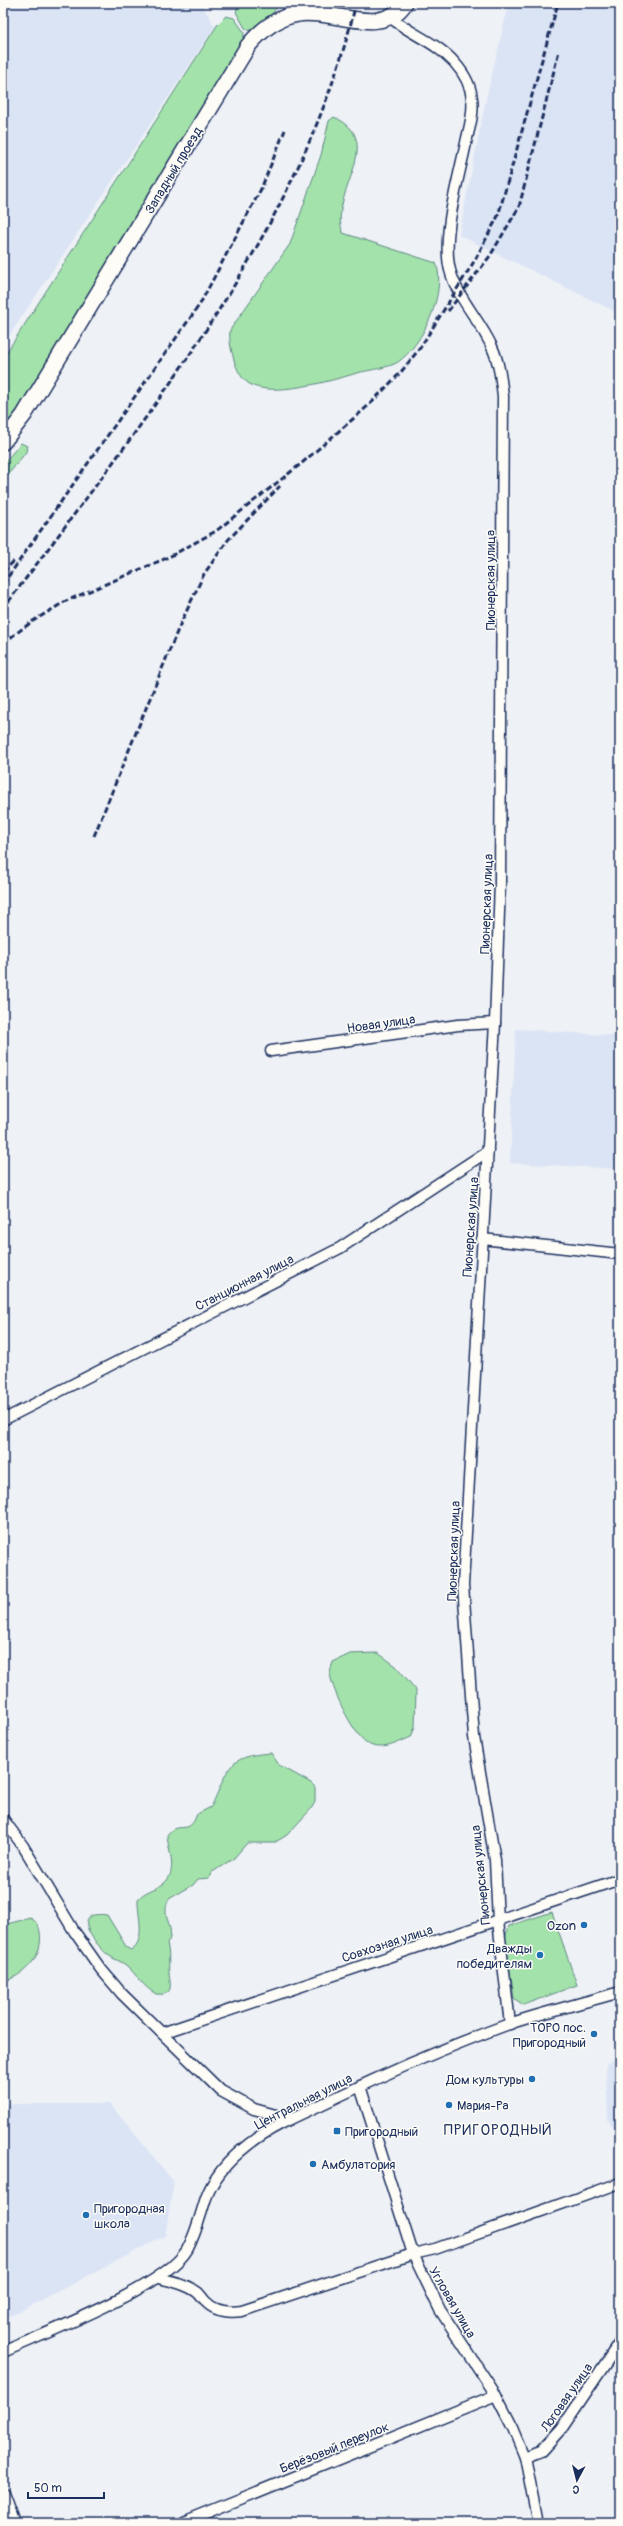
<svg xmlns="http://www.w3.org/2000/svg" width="623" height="2526" viewBox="0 0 623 2526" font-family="Pangolin,sans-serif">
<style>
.built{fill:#dbe4f5}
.green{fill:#a3e2aa;stroke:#5f8884}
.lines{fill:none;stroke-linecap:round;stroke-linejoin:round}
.street-casing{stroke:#1b2f5e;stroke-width:13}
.primary-casing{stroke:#1b2f5e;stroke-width:18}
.street{stroke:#fdfcf7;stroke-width:10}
.primary{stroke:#fdfcf7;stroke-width:15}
.rail{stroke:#1b2f5e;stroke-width:3;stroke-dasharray:6 3;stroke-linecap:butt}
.poi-dot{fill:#1f6fb2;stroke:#fdfcf7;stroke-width:1.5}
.labels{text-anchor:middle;stroke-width:3;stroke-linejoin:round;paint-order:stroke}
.street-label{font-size:13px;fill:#1b2f5e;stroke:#fdfcf7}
.poi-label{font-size:13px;fill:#1b2f5e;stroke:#fdfcf7;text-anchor:end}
.quarter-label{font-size:15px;letter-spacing:1px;fill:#1b2f5e;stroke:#fdfcf7}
</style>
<rect width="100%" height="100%" fill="#eef1f6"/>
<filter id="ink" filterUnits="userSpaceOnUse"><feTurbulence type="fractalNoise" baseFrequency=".025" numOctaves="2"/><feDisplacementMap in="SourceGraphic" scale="8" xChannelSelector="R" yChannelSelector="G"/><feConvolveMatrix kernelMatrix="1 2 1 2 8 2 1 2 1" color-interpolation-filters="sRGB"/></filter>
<g filter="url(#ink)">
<g class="built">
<path d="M3 3H201L215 27 3 345Z"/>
<path d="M509 3H620V314L459 235 486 99Z"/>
<path d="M516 1029 620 1036V1169L510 1163Z"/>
<path d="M620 2057V2136L608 2120 606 2064Z"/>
<path d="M3 2104H110L174 2182 165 2236 3 2320Z"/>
</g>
<g class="green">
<path d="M239 3H280L271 15 250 31 245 28 236 12Z"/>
<path d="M226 16 234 18 244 32 243 42 3 433V358L218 24Z"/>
<path d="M334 117C389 141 327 195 343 233L436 263C447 292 423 345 398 362 389 368 368 370 357 373 334 380 269 399 248 383 240 377 237 369 234 360 231 349 229 341 230 330L290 244 321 155 329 121Z"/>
<path d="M21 443 27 446 26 452 3 481V464Z"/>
<path d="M378 1653 396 1666 416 1690 415 1727 411 1737C399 1742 384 1751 370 1745 354 1737 333 1692 330 1674 330 1670 332 1666 333 1662L350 1654Z"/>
<path d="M271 1753 279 1765 311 1783 315 1787V1802L311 1809 287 1835 274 1843H247L234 1858 211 1873 209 1878 198 1879 193 1885 169 1899C159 1917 178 1928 167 1944 170 1954 168 1962 169 1973 170 1984 175 1996 156 1994 142 1986 137 1975 127 1966 122 1961 114 1960 108 1955 93 1942 69 1910 107 1915L127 1948 131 1950C147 1940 137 1914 138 1899 145 1891 154 1890 163 1884 179 1872 168 1851 167 1835 178 1819 189 1838 197 1814L211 1807C229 1771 224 1756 271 1753Z"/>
<path d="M552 1912 577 1985 523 2005 514 1998 505 1938 509 1926Z"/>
<path d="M30 1918C36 1921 39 1925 40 1932 44 1956 25 1975 3 1982V1925Z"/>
</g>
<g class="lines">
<g class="street-casing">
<g id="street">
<path d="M390 17C410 34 436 42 454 62 463 72 471 86 472 99 474 112 470 126 467 138 460 174 441 235 450 270 457 298 480 320 492 347 499 362 501 379 503 396L500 883 495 1023 463 1585 474 1737 495 1860 498 1921 510 2024"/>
<path d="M271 1051 458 1025 495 1023"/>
<path d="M482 1239 620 1254"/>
<path d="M3 1420 340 1248 488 1151"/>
<path d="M3 1819 23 1846 74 1931 100 1968 122 1994 221 2091 254 2109 290 2119"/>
<path d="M162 2033 620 1879"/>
<path d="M360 2086 413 2254 440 2310 496 2395 513 2428 525 2457 538 2523"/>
<path d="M158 2278C171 2281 186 2284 197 2292 200 2294 202 2298 205 2301 215 2312 228 2313 242 2311L413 2254 435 2249 620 2183"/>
<path d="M3 2352C45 2333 165 2287 187 2250 196 2234 200 2216 206 2198 214 2176 231 2158 249 2144 273 2125 304 2113 331 2100 389 2072 449 2046 509 2024 545 2012 583 2003 620 1992"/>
<path d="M525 2457 541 2451 562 2428 620 2342"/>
<path d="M3 2493 14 2523"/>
<path d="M181 2523 496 2395"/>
</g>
</g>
<g class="primary-casing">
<path id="primary" d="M3 442 24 415 248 46C261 30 277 17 298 14 332 8 382 39 405 3"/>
</g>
<use href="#street" class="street"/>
<use href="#primary" class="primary"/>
<g class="rail">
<path d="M448 311 490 256 519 207 559 51"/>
<path d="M3 572 15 560"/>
<path d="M3 584 200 304 261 189 285 130"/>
<path d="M3 609C141 423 301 234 356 3"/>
<path d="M3 643 33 621 66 601 169 557 216 531 302 463 368 406 401 372 420 348 475 260 498 216 558 3"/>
<path d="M94 836 179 627 204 574 228 540 280 486"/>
</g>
</g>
</g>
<g class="poi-dot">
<circle cx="584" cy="1925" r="4"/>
<circle cx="540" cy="1955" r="4"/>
<circle cx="594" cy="2034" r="4"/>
<circle cx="532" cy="2079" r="4"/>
<circle cx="449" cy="2105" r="4"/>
<rect x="333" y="2127" width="8" height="8" rx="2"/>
<circle cx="313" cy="2164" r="4"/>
<circle cx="86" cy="2215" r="4"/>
</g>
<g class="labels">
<g class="street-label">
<text transform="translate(173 170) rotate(-59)" y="5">Западный проезд</text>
<text transform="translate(490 580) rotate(-90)" y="5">Пионерская улица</text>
<text transform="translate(486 904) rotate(-88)" y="5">Пионерская улица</text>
<text transform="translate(381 1023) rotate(-8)" y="5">Новая улица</text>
<text transform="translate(470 1227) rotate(-86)" y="5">Пионерская улица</text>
<text transform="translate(244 1282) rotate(-27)" y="5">Станционная улица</text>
<text transform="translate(453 1551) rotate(-88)" y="5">Пионерская улица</text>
<text transform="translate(480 1875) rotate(-96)" y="5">Пионерская улица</text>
<text transform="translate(387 1943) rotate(-18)" y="5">Совхозная улица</text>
<text transform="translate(303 2101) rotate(-27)" y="5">Центральная улица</text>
<text transform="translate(453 2302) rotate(60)" y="5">Угловая улица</text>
<text transform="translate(566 2397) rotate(-55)" y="5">Логовая улица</text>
<text transform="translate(334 2447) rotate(-22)" y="5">Берёзовый переулок</text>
</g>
<g class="poi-label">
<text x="576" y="1930">Ozon</text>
<text x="532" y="1953">Дважды<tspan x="532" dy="15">победителям</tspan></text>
<text x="586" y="2032">ТОРО пос.<tspan x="586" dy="15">Пригородный</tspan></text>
<text x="524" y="2084">Дом культуры</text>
<text x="457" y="2110" text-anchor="start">Мария-Ра</text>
<text x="345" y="2136" text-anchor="start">Пригородный</text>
<text x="321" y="2169" text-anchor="start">Амбулатория</text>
<text x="94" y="2213" text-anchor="start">Пригородная<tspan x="94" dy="15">школа</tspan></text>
</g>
<g class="quarter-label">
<text x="498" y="2135">ПРИГОРОДНЫЙ</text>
</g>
</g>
<rect width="623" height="2526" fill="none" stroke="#fdfcf7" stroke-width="16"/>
<rect x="8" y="8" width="607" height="2510" fill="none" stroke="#1b2f5e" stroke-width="1.5" filter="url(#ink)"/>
<g transform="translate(577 2480) rotate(187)" stroke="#fdfcf7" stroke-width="3" paint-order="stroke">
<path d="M0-3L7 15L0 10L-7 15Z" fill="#1b2f5e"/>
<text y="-6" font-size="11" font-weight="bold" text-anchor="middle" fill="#1b2f5e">С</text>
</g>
<path d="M28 2492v6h76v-6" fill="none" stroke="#1b2f5e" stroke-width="2"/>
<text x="34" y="2492" font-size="12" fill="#1b2f5e" stroke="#fdfcf7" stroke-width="3" paint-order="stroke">50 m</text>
</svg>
